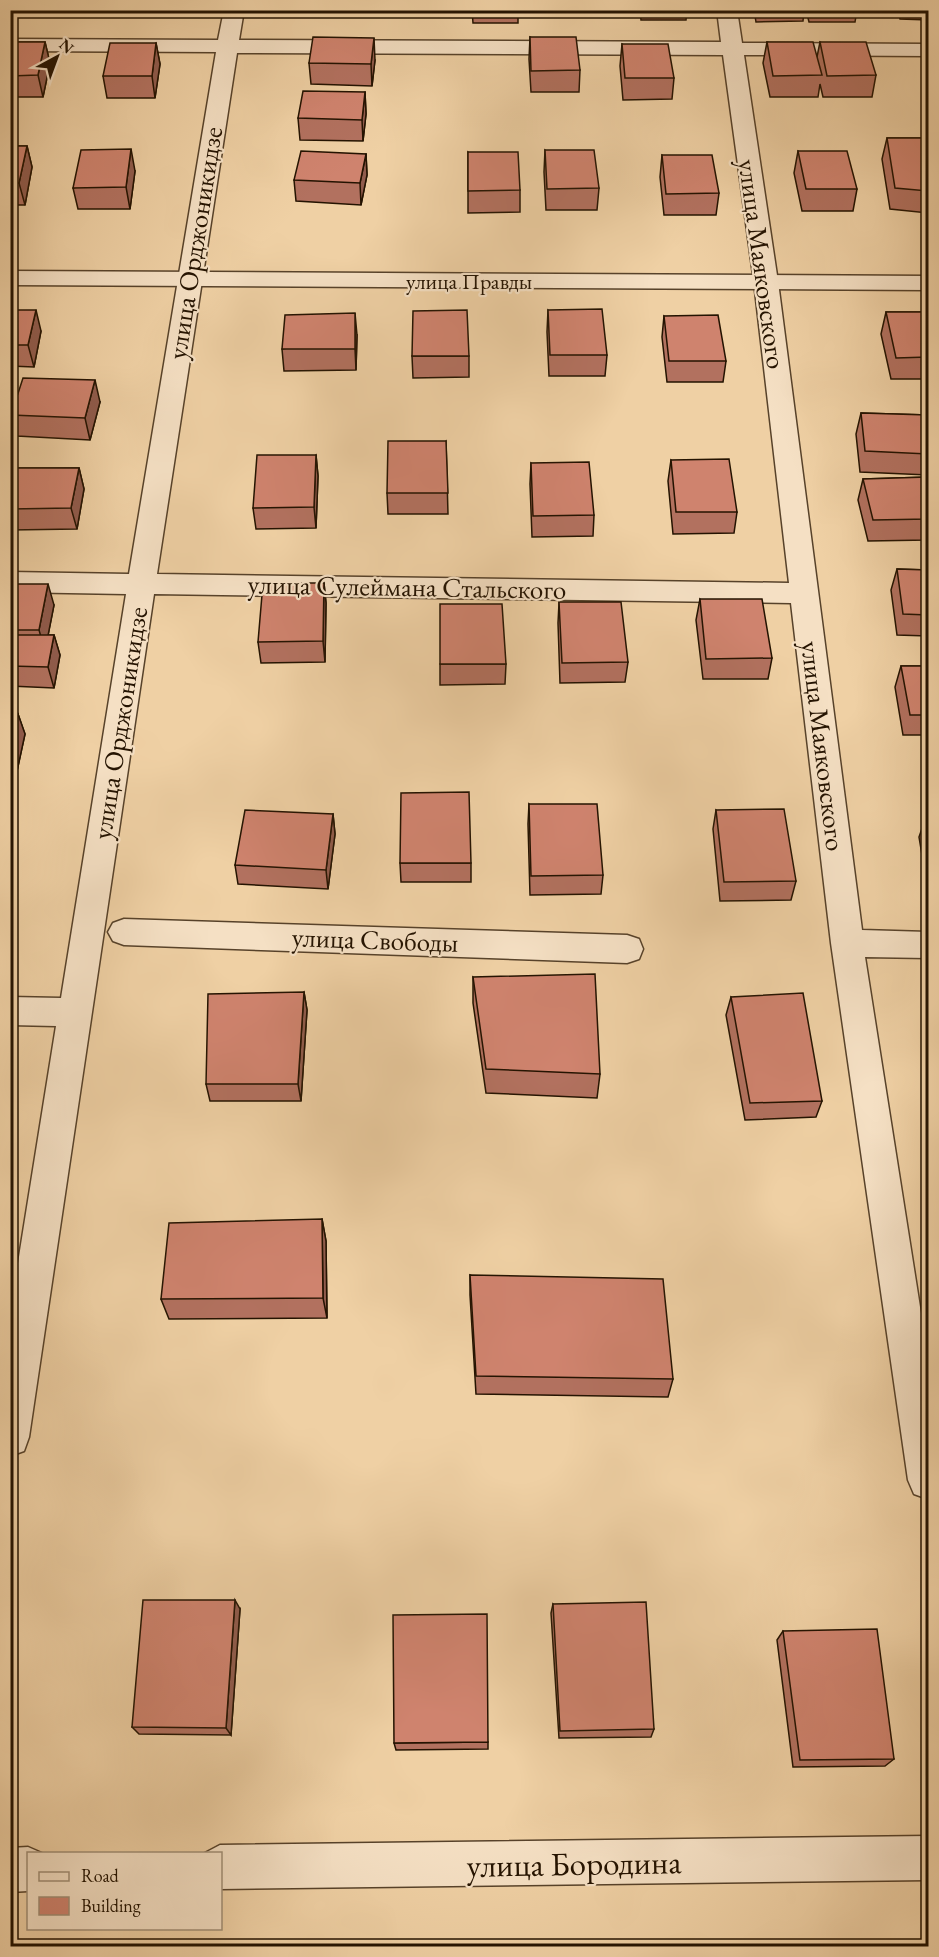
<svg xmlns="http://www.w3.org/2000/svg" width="939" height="1957" viewBox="0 0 939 1957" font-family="'EB Garamond',serif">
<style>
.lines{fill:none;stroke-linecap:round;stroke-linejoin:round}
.minor-casing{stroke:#57422a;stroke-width:3}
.tertiary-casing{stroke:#57422a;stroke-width:3}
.minor{fill:#f5e0c4;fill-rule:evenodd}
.tertiary{fill:#f5e0c4;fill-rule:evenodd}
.wall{fill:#b2715f;stroke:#241301;stroke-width:1.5}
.shaded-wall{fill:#915c4d;stroke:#241301;stroke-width:1.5}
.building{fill:#cf836e;stroke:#241301;stroke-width:1.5}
.labels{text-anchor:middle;stroke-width:4.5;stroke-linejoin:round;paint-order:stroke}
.far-street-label{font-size:22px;fill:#241301;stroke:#f5e0c4}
.street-label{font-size:27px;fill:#241301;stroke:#f5e0c4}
.near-street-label{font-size:33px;fill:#241301;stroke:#f5e0c4}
</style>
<rect width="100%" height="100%" fill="#efd0a4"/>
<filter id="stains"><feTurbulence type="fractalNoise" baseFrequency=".00333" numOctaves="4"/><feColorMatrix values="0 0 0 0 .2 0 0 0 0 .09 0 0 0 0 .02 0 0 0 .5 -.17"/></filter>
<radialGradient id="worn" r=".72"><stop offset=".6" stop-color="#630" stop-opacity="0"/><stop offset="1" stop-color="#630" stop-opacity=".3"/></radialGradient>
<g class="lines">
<g class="minor-casing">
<g id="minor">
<path d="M224 10H244L239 40 721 42 717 10H737L742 43 928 44V56L744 55 778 282 862 930 928 932V958L865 957 928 1358V1499L914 1494 908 1480 831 943 791 603 154 594 29 1437 24 1451 10 1456V1313L56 1026 10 1025V997L61 998 126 594 10 592V572L129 574 216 52 10 51V39L218 40ZM237 53 723 55 754 282 789 583 157 574Z"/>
<path d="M124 919 627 935 639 939 643 949 639 959 627 963 124 945 113 941 108 932 113 923Z"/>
<path d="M928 1836V1880L220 1889V1854H203L220 1845Z"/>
<path d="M28 1847 44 1854H28V1891L10 1892V1848Z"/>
</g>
</g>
<g class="tertiary-casing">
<path id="tertiary" d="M10 271 928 276V290L10 285Z"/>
</g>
<use href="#minor" class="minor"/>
<use href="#tertiary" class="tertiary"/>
</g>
<g class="wall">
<path d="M10 10H57L56 17H10Z"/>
<path d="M117 10H165L164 16 118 17Z"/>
<path d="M472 10H518V23H473Z"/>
<path d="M538 10H583L538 11Z"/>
<path d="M640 10H687L686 20H641Z"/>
<path d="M754 10H804L803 21 756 22Z"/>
<path d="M806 10H857L855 22H809Z"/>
<path d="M898 10H928V20L900 19Z"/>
<path d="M530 37 580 70 579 92H531L529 59Z"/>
<path d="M10 42H45L50 63 43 97H10Z"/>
<path d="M767 42 817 57 820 42 876 75 872 97H823L820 84 818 97H770L763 63Z"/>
<path d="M156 43 160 64 155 98H107L103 76Z"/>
<path d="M622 44 674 78 672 99 623 100 620 66Z"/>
<path d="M375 60 372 86 311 84 309 63Z"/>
<path d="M365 92 366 114 363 141 300 140 298 118Z"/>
<path d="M887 138H928V213L890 209 882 159Z"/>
<path d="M10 146H27L32 167 25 205H10Z"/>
<path d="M545 150 599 188 597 210H546L544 172Z"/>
<path d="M798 151 857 189 853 211H802L794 173Z"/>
<path d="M468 152 520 190V212L468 213Z"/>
<path d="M366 154 367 175 361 205 296 201 294 180Z"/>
<path d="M662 155 719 193 716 215H664L660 177Z"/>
<path d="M135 171 130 209H78L73 188Z"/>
<path d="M10 310 41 331 34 367 10 366Z"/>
<path d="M548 310 607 355 605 376H549L547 332Z"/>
<path d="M886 312H928V379H891L881 334Z"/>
<path d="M664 316 726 361 723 382H667L662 337Z"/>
<path d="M357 335 356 370 284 371 282 349Z"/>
<path d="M412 356H469V377L413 378Z"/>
<path d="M100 402 90 440 17 436 11 415Z"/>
<path d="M861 413 928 415V475L860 472 856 434Z"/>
<path d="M446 441 448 514H388L387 493Z"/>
<path d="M316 455 318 476 316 528 256 529 253 508Z"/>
<path d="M671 460 737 512 734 533 673 534 668 481Z"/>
<path d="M531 463 594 515 593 536 532 537 530 484Z"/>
<path d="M10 468H79L84 489 77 529 10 530Z"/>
<path d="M928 477V540L868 541 858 500 863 479Z"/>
<path d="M897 569 928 570V636L897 635 891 590Z"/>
<path d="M324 583 326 603 325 662 261 663 258 642Z"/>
<path d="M10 584 54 605 48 635H54L60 655 54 688 10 686Z"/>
<path d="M700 599 772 658 768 679H703L696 620Z"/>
<path d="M559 603 628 662 625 682 560 683 558 623Z"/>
<path d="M440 664H506L505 684 440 685Z"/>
<path d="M901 666H928V735H903L895 687Z"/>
<path d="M10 714H18L25 734 14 785H10Z"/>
<path d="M529 804 603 875 601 894 530 895 528 824Z"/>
<path d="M716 810 796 881 791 900 720 901 713 829Z"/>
<path d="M333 814 335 834 328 889 238 884 235 865Z"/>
<path d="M926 817H928V891L919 837Z"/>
<path d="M400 863H471V882H401Z"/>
<path d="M473 977 600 1074 597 1098 486 1093 473 1003Z"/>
<path d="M304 992 307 1010 301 1101H210L206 1084Z"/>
<path d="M731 997 822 1101 816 1117 745 1120 726 1015Z"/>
<path d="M322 1219 326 1241 327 1318 169 1319 161 1299Z"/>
<path d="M470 1275 673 1379 668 1397 476 1394 470 1295Z"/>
<path d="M553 1604 654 1729 651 1737 559 1738 551 1613Z"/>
<path d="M240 1609 231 1735 139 1734 132 1727Z"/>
<path d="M783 1631 894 1759 885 1766 793 1767 777 1640Z"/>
<path d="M488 1742V1749L396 1750 394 1743Z"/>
</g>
<g class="shaded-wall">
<path d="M374 38 375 60 372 86 371 64Z"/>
<path d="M45 42 50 63 43 97 38 75Z"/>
<path d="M156 43 160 64 155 98 152 76Z"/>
<path d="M365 92 366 114 363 141 362 120Z"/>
<path d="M27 146 32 167 25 205 19 183Z"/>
<path d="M131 149 135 171 130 209 126 187Z"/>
<path d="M366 154 367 175 361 205 360 183Z"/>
<path d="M36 310 41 331 34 367 28 345Z"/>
<path d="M355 313 357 335 356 370 355 349Z"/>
<path d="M95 380 100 402 90 440 85 418Z"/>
<path d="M316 455 318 476 316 528 314 507Z"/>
<path d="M79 468 84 489 77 529 71 508Z"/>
<path d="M324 583 326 603 325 662 323 641Z"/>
<path d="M48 584 54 605 45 651 39 630Z"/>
<path d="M54 635 60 655 54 688 48 667Z"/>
<path d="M18 714 25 734 14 785 10 775V750Z"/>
<path d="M333 814 335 834 328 889 326 870Z"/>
<path d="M304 992 307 1010 301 1101 298 1084Z"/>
<path d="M322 1219 326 1241 327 1318 323 1298Z"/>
<path d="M235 1600 240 1609 231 1735 226 1728Z"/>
</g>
<g class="building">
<path d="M313 37 374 38 371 64 309 63Z"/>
<path d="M530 37H576L580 70 531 71Z"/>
<path d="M10 42H45L38 75 10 76Z"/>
<path d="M767 42H813L822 75 773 76Z"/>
<path d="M820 42H866L876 75 827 76Z"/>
<path d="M110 43H156L152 76H103Z"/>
<path d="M622 44H668L674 78H625Z"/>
<path d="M303 91 365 92 362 120 298 118Z"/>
<path d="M887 138H928V191L895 188Z"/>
<path d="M10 146H27L19 183H10Z"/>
<path d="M131 149 126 187 73 188 81 150Z"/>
<path d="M545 150H594L599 188 547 189Z"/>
<path d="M301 151 366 154 360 183 294 180Z"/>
<path d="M798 151H847L857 189H806Z"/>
<path d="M468 152H518L520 190 468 191Z"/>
<path d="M662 155H712L719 193 666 194Z"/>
<path d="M602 309 607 355H550L548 310Z"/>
<path d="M10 310H36L28 345H10Z"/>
<path d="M467 310 469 356H412L413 311Z"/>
<path d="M886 312H928V357L896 358Z"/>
<path d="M355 313V349H282L285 315Z"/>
<path d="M718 315 726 361H669L664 316Z"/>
<path d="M23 378 95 380 85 418 11 415Z"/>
<path d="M861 413 928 415V454L865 451Z"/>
<path d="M388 441H446L448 493H387Z"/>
<path d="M257 455H316L314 507 253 508Z"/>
<path d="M729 459 737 512H676L671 460Z"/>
<path d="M589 462 594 515 533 516 531 463Z"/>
<path d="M10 468H79L71 508 10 509Z"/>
<path d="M928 477V519L873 520 863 479Z"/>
<path d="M897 569 928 570V615L903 614Z"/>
<path d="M263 583H324L323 641 258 642Z"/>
<path d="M10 584H48L39 630H10Z"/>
<path d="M700 599H762L772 658 706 659Z"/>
<path d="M559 602H621L628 662 562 663Z"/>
<path d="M440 604H502L506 664H440Z"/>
<path d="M10 635H54L48 667 10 666Z"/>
<path d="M901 666H928V715H910Z"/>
<path d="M10 714H18L10 750Z"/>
<path d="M469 792 471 863H400L401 793Z"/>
<path d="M529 804H597L603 875 531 876Z"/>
<path d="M784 809 796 881 724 882 716 810Z"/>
<path d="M245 810 333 814 326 870 235 865Z"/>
<path d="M926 817H928V833Z"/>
<path d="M595 974 600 1074 486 1069 473 977Z"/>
<path d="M304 992 298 1084H206L208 994Z"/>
<path d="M803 993 822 1101 750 1103 731 997Z"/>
<path d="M322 1219 323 1298 161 1299 169 1223Z"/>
<path d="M470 1275 663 1279 673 1379 476 1376Z"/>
<path d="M143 1600H235L226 1728 132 1727Z"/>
<path d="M646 1602 654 1729 560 1731 553 1604Z"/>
<path d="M487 1614 488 1742 394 1743 393 1615Z"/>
<path d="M877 1629 894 1759 800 1760 783 1631Z"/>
<path d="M279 1944V1947H219Z"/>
</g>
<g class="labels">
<g class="far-street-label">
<text x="469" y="289">улица Правды</text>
</g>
<g class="street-label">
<text transform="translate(195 243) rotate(-81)" y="9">улица Орджоникидзе</text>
<text transform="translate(762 264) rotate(82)" y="9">улица Маяковского</text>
<text transform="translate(407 587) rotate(1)" y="9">улица Сулеймана Стальского</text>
<text transform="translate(120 723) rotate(-81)" y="9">улица Орджоникидзе</text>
<text transform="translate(823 746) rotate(83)" y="9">улица Маяковского</text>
<text transform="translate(375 940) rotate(2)" y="9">улица Свободы</text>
</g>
<g class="near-street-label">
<text transform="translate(574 1863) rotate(-1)" y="12">улица Бородина</text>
</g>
</g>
<rect width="939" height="1957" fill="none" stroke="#efd0a4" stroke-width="36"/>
<rect x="12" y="12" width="915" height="1933" fill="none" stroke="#241301" stroke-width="3"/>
<rect x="18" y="18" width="903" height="1921" fill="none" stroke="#241301" stroke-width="1.5"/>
<rect x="27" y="1852" width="195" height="78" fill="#f5e0c4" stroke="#a18e76" stroke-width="1.5"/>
<rect x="39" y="1872" width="30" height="9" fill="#f5e0c4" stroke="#a18e76" stroke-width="1.5"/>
<text x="81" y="1882" font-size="18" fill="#241301">Road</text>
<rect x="39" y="1897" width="30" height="18" fill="#cf836e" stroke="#a18e76" stroke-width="1.5"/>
<text x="81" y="1912" font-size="18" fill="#241301">Building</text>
<g transform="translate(57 57) rotate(41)" stroke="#f5e0c4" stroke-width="4.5" paint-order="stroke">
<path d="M0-4.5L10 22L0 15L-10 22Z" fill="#241301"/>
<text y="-9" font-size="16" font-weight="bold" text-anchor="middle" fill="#241301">N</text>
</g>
<rect width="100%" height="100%" filter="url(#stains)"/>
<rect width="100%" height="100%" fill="url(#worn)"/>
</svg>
